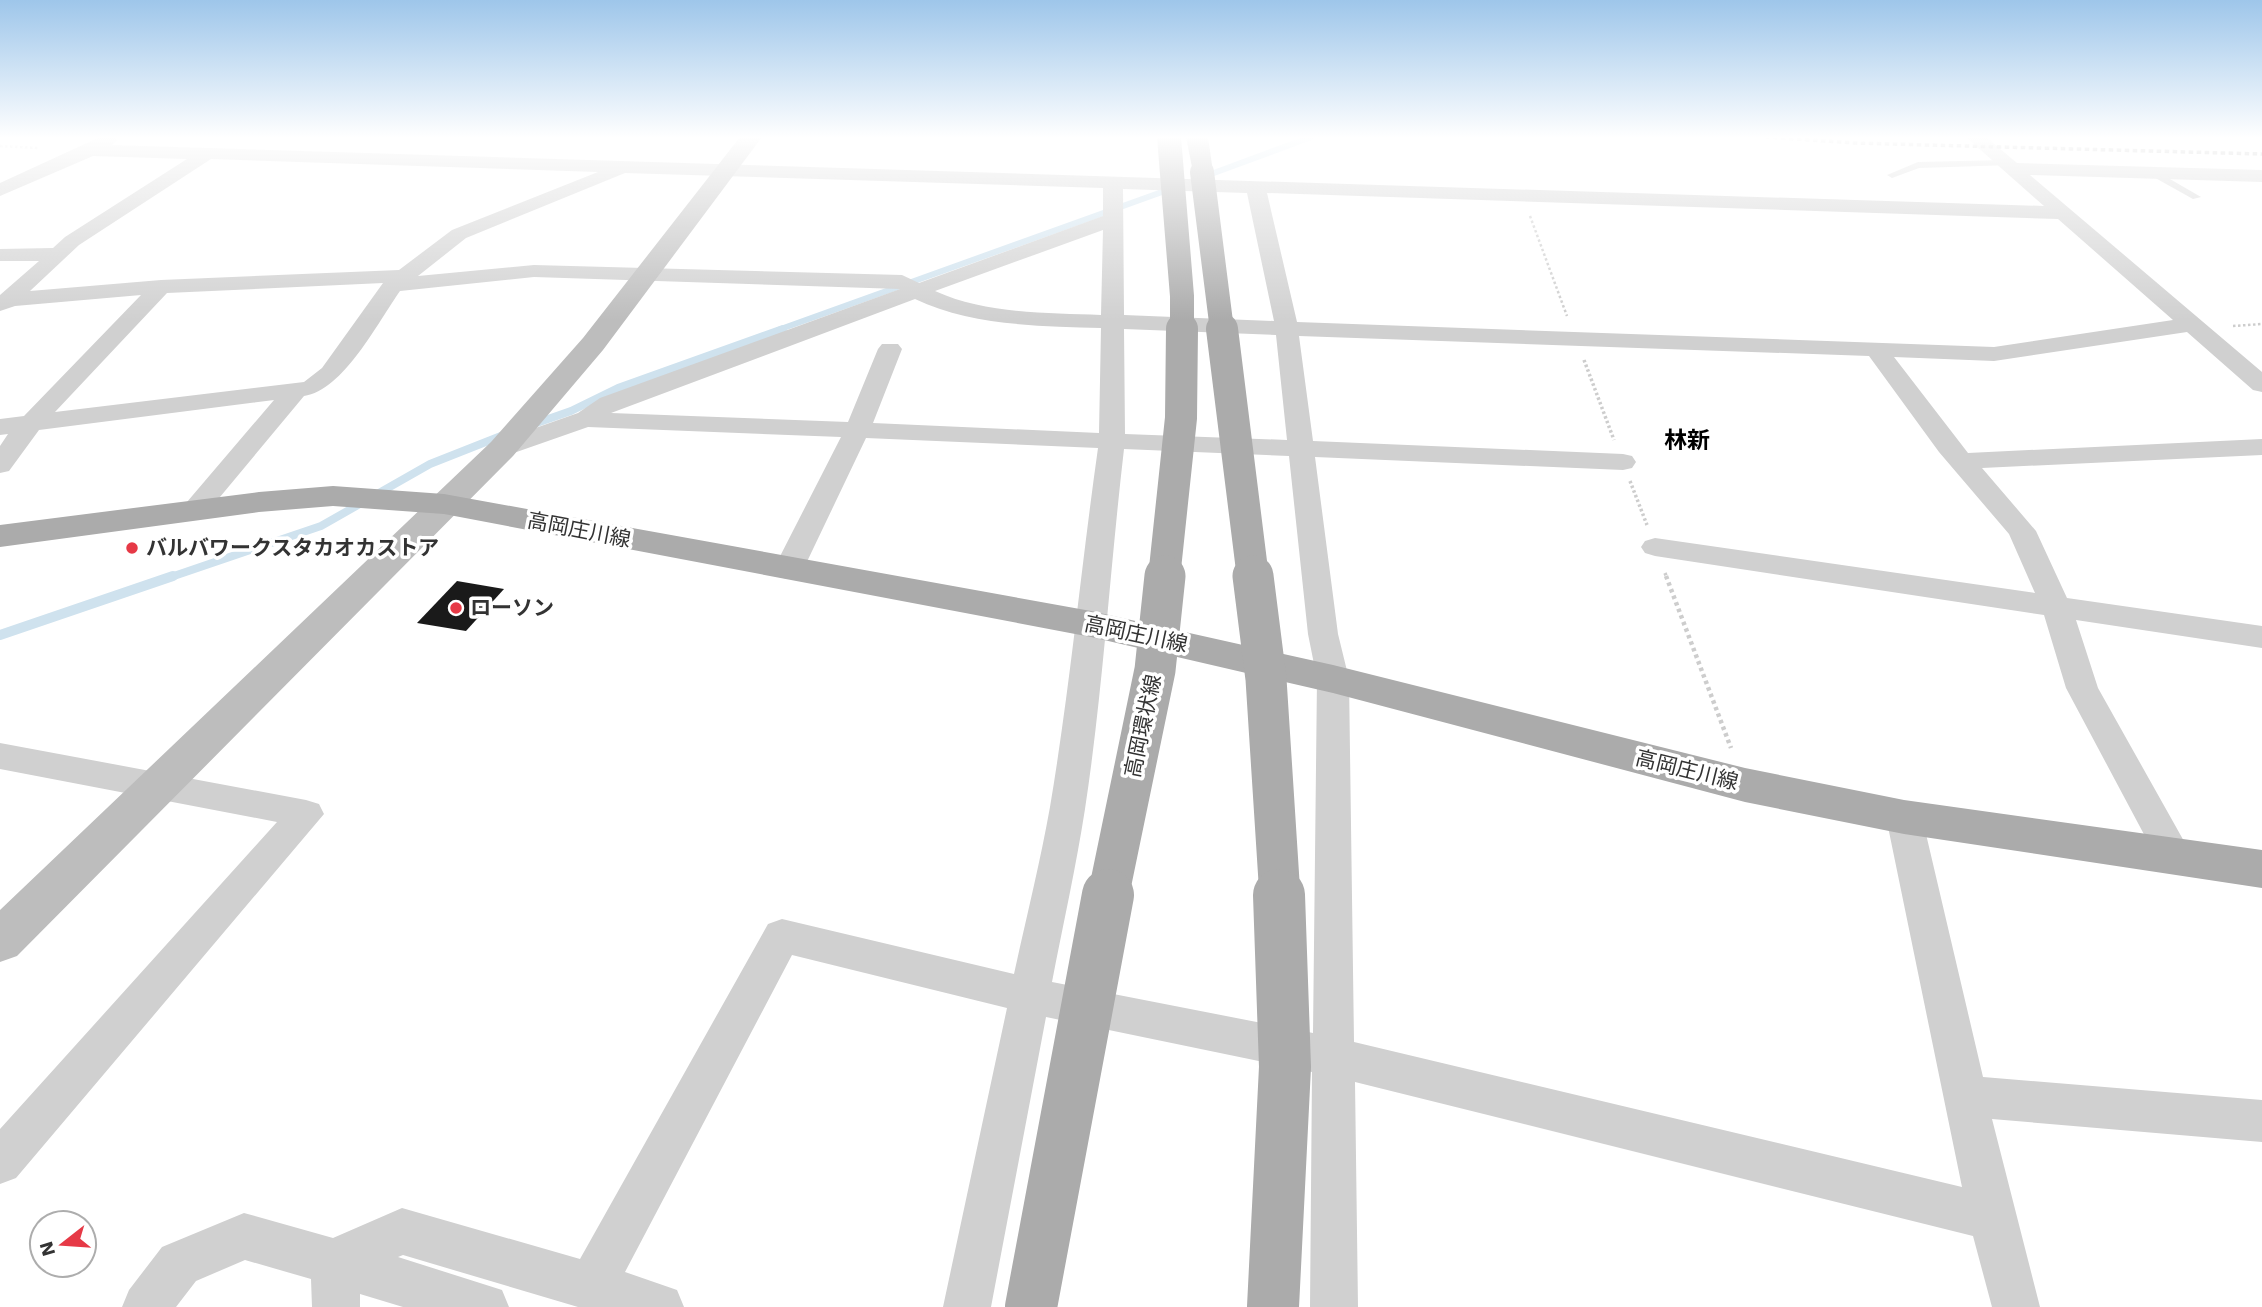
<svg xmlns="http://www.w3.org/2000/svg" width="2262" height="1307" viewBox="0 0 2262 1307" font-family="'Work Sans','Noto Sans JP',sans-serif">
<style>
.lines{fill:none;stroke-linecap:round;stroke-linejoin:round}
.stream-far2{stroke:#cfe2ee;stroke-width:6}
.stream-far1{stroke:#cfe2ee;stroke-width:8}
.stream{stroke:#cfe2ee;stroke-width:10}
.building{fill:#1a1a1a}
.path-far2{stroke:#cdcdcd;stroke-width:2.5;stroke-dasharray:2.5 2.5;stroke-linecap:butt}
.path-far1{stroke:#cdcdcd;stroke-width:3.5;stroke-dasharray:2.5 2.5;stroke-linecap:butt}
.path{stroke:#cdcdcd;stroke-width:4.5;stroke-dasharray:3.5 3.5;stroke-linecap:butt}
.lane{fill:#d0d0d0;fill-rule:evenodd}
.street{fill:#d0d0d0;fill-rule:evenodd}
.secondary{fill:#bdbdbd;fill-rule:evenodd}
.primary{fill:#ababab;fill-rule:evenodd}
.rail{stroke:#888;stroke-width:3.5;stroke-dasharray:4.5 3.5;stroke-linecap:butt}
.primary-bridge-far3{stroke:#ababab;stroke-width:24}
.primary-bridge-far2{stroke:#ababab;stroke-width:32}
.primary-bridge-far1{stroke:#ababab;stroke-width:41}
.primary-bridge{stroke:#ababab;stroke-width:52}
.poi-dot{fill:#e63946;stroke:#fff;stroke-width:2.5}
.labels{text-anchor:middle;stroke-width:7;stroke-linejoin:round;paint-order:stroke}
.street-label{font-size:21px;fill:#333;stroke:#fff}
.poi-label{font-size:21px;font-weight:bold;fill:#333;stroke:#fff;text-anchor:start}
.neighbourhood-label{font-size:23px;font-weight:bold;fill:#000;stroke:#fff}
</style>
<rect width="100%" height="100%" fill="#fff"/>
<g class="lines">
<g class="stream-far2">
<path d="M1203 177 1311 137"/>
<path d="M778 330 1173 188"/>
</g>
<g class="stream-far1">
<path d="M531 425 571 411 618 388 783 329"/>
<path d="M168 578 321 526 430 464 506 434"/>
</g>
<path class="stream" d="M0 635 173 576"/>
</g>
<path class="building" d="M457 581 504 589 466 631 417 623Z"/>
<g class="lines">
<g class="path-far2">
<path d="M0 146 38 148"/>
<path d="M1530 216 1567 316"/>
<path d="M2233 326 2262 324"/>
</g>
<g class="path-far1">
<path d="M1584 360 1614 440"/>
<path d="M1630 481 1647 525"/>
<path d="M1665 573 1667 578"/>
</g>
<path class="path" d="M1666 576 1731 748"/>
<g class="lane">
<path d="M2007 160 2010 161V165L1919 168 1892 178 1887 175 1918 162Z"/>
<path d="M2150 171H2156L2201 197 2193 199 2150 175Z"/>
</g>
<g class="street">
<path d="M100 137H115L117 140 112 145 2044 206 1966 137H1986L2017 163 2262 170V182L2030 175 2262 372V392L2253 390 2187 332 1994 361 1894 357 1968 453 2262 439V455L1982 468 2036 531 2067 598 2262 626V648L2076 620 2098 688 2194 859 2189 870 2176 874 2163 870 2066 688 2044 615 1655 556 1645 553 1641 547 1645 541 1655 538 2035 593 2009 534 1939 452 1869 356 1299 336 1313 441 1623 454 1632 456 1636 462 1632 468 1623 470 1315 457 1338 634 1349 679 1354 1042 1962 1187 1886 817 1891 807 1904 803 1917 807 1922 817 1983 1077 2262 1100V1142L1992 1119 2040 1307H1992L1973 1236 1355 1082 1358 1307H1310L1312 1072 1046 1017 991 1307H943L1007 1008 792 955 625 1272 677 1290 684 1307H578L403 1255 398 1257 502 1290 509 1307H403L360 1294V1307H312L311 1279 245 1260 196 1281 176 1307H122L129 1290 162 1247 244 1213 333 1238 402 1208 580 1259 768 924 782 919 1014 974C1026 919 1040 863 1050 807 1070 688 1081 568 1098 448L866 438 803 570 798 577 788 579 778 577 773 570 841 437 588 427 502 457 493 455 489 449 493 443 578 413 600 398 900 289 534 277 400 291C378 322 343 391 304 396L205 515 195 517 185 515 181 509 274 400 39 430 9 471 0 473V446L8 434 0 435V419L24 416 141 295 15 306 0 311V295L39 261H0V249L53 248 65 237 187 159 93 156 0 196V183ZM211 159 598 172 452 230 399 270 161 280 30 291 79 245ZM625 173 1103 188V216L919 283 902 275 534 265 418 276 466 238ZM1123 189 1247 193 1274 321 1124 315ZM1267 193 2058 219 2173 320 1994 347 1297 322ZM1103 230 1101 315C1047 313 985 314 935 291ZM383 283 322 368 304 382 55 412 167 293ZM915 299C971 326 1040 326 1101 328L1099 433 873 423 902 349 898 344H882L878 349 848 422 611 413ZM1124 329 1276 335 1287 440 1125 434ZM1124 449 1289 456 1308 634 1317 679 1313 1033 1052 982C1063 925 1076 867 1085 809 1103 690 1110 569 1124 449Z"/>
<path d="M0 743 306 800 319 804 324 814 16 1178 0 1184V1129L277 822 0 769Z"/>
</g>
<path class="secondary" d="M740 137H762L603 350 513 456 17 956 0 962V910L491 442 583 338Z"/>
<g class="primary">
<path d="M1186 137H1208L1213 172 1210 177H1194Z"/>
<path d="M333 486 444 494 1091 611 1333 665 1745 768 1904 800 2262 850V888L1904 834 1745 802 1333 693 1091 637 444 514 333 506 259 512 0 547V525L259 492Z"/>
</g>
<path class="rail" d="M1765 137 1855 143 2262 154"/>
<g class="primary-bridge-far3">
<path d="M1169 137 1182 296V330"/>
<path d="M1202 172 1222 330"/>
</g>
<g class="primary-bridge-far2">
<path d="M1222 329 1253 578"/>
<path d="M1164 578 1181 418 1182 329"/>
</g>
<g class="primary-bridge-far1">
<path d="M1253 576 1266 679 1280 897"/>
<path d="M1108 897 1155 670 1165 576"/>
</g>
<g class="primary-bridge">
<path d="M1031 1307 1108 895"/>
<path d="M1273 1307 1285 1067 1279 895"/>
</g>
</g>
<linearGradient id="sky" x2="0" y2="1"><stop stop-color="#9ec6ea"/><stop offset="0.43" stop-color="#fff"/><stop offset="1" stop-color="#fff" stop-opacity="0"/></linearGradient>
<rect width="2262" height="320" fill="url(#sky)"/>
<g class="poi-dot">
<circle cx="132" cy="548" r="7"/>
<circle cx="456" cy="608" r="7"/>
</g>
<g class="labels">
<g class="street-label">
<text transform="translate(579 530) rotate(11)" y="7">高岡庄川線</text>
<text transform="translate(1136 634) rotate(12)" y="7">高岡庄川線</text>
<text transform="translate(1143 726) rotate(-78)" y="7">高岡環状線</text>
<text transform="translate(1687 770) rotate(14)" y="7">高岡庄川線</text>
</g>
<g class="poi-label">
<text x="146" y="555">バルバワークスタカオカストア</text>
<text x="470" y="615">ローソン</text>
</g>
<g class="neighbourhood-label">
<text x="1687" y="448">林新</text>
</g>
</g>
<g transform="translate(63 1244) rotate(253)"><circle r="33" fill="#ffffff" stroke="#adadad" stroke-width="2"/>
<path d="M0-5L12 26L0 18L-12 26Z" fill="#e63946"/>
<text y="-10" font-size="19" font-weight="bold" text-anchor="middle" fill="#333333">N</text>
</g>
</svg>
